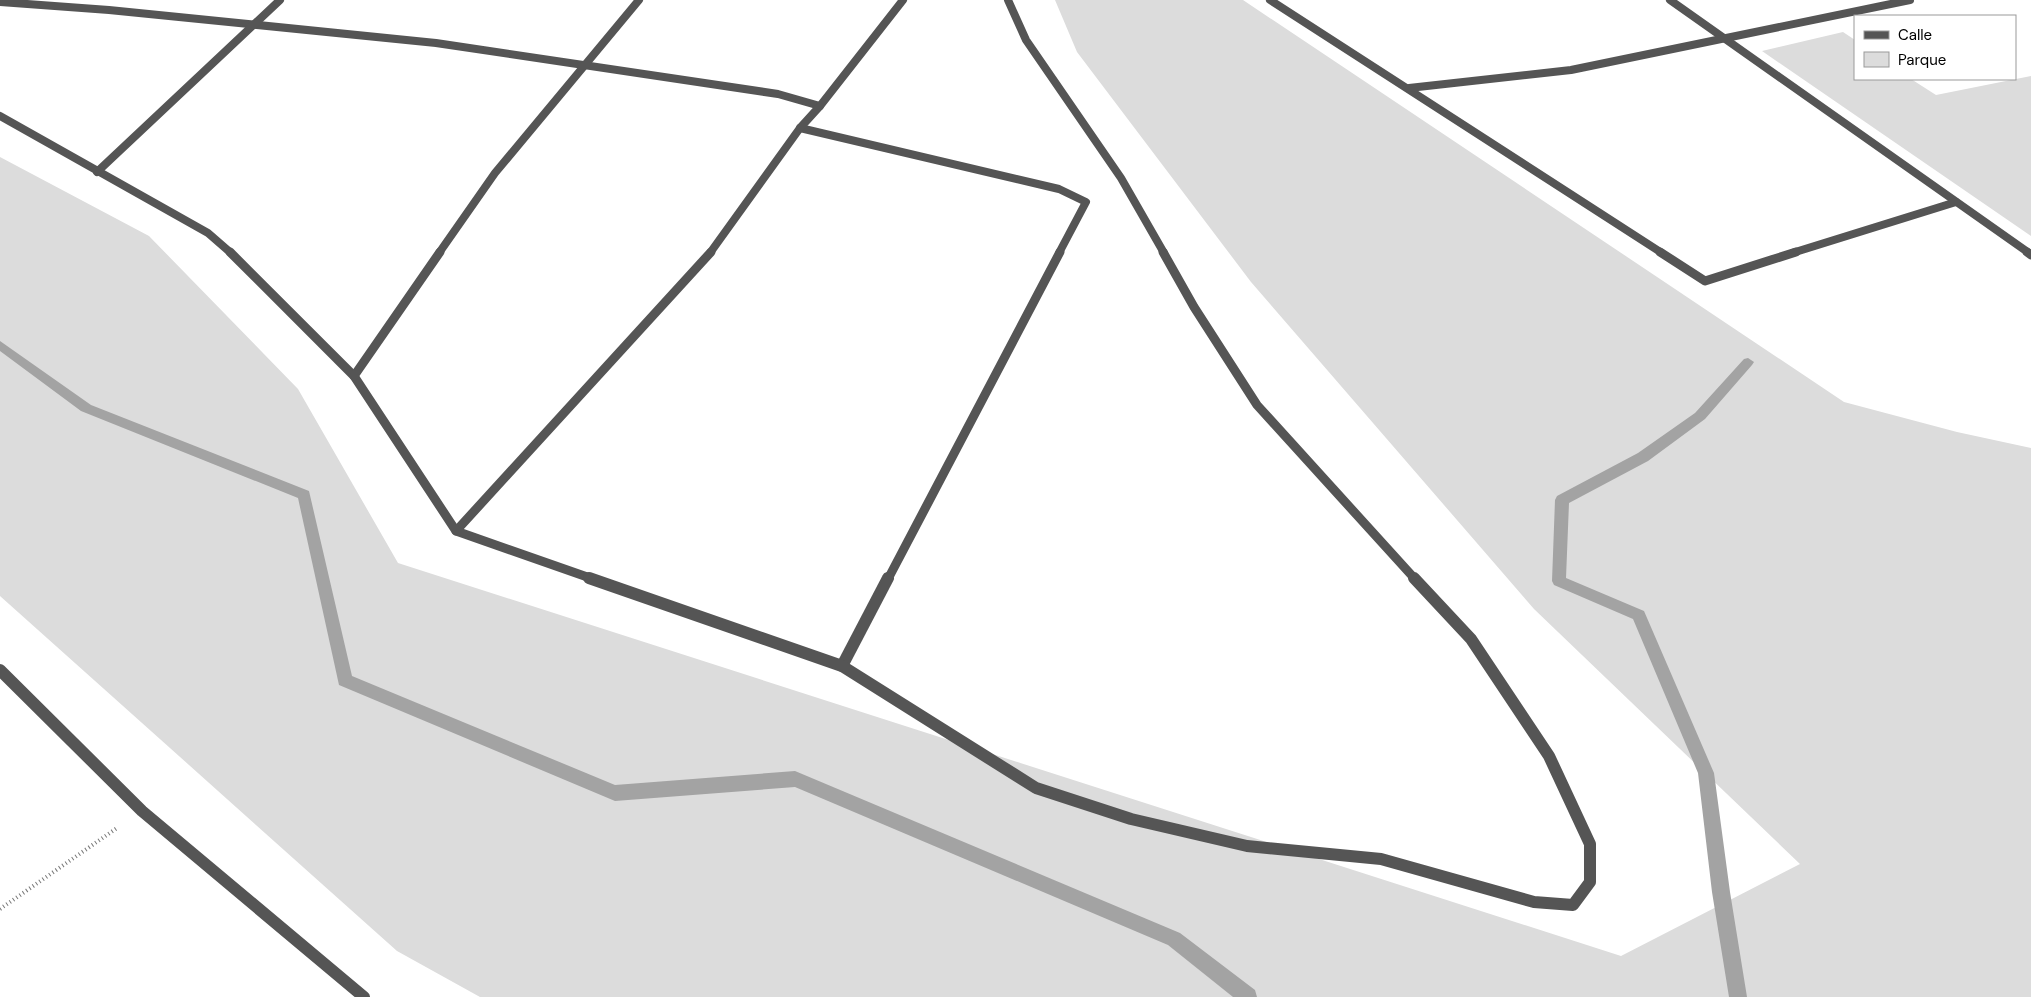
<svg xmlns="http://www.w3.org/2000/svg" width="2031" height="997" viewBox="0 0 2031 997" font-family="'DM Sans',sans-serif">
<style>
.green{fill:#dcdcdc}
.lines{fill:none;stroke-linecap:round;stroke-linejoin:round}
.stream{fill:#a3a3a3;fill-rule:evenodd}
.path{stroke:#777;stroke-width:4;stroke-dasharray:1 3;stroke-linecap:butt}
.lane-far2{stroke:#555;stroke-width:8}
.lane-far1{stroke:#555;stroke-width:9}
.lane{stroke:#555;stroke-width:12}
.street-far2{stroke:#555;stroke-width:8}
.street-far1{stroke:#555;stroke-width:9}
.street{stroke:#555;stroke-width:12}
</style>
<rect width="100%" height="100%" fill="#fff"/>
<g class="green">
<path d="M1055 0H1243L1844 402 1957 432 2031 448V997H480L397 951 0 596V157L149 236 298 389 398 563 1621 956 1800 864 1534 609 1251 282 1077 52Z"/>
<path d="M1843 32 1855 40V79H1911L1936 95 2031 76V236L1762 51Z"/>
</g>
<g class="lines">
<g class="stream">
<path d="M0 341 91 405 309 491 352 676 615 785 795 771 1180 933 1255 990 1257 997H1233L1168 945 795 787 615 801 339 685 298 498 81 411 0 351Z"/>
<path d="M1748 358 1754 362 1752 365 1705 419 1648 461 1569 503 1566 578 1644 611 1714 773 1730 892 1747 997H1729L1712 892 1698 773 1633 619 1554 585 1552 581 1555 500 1557 496 1638 453 1695 413 1744 359Z"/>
</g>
<path class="path" d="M0 909 117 828"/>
<g class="lane-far2">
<path d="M0 2 109 10 436 43 778 94 820 106"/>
<path d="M800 128 1059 189 1086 202 1059 253"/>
<path d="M97 172 280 0"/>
<path d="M710 253 800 128 820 106 903 0"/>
</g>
<g class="lane-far1">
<path d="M456 531 711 252"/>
<path d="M888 579 1060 252"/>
</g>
<path class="lane" d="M842 666 888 578"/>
<g class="street-far2">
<path d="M1008 0 1026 40 1121 178 1164 253"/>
<path d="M1270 0 1662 253"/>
<path d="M1670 0 2029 253"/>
<path d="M1409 88 1571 70 1910 0"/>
<path d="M0 116 208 233 231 253"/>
<path d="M439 253 495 173 639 0"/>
<path d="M1792 253 1956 202"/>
</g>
<g class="street-far1">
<path d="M230 252 354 376 456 531 593 579"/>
<path d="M1163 252 1194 307 1257 405 1415 579"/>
<path d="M1660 252 1705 281 1796 252"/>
<path d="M2027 252 2031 255"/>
<path d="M354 376 440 252"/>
</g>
<g class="street">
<path d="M589 578 842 666 1036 788 1131 819 1247 846 1381 859 1534 902 1573 905 1590 882V844L1549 756 1471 639 1414 578"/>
<path d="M0 670 142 811 364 997"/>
</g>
</g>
<rect x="1854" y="15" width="162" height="65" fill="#ffffff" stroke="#999999"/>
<rect x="1864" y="31" width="25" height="8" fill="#555555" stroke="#999999"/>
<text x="1898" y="40" font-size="15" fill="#000000">Calle</text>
<rect x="1864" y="52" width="25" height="15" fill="#dcdcdc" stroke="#999999"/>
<text x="1898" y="65" font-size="15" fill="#000000">Parque</text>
</svg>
